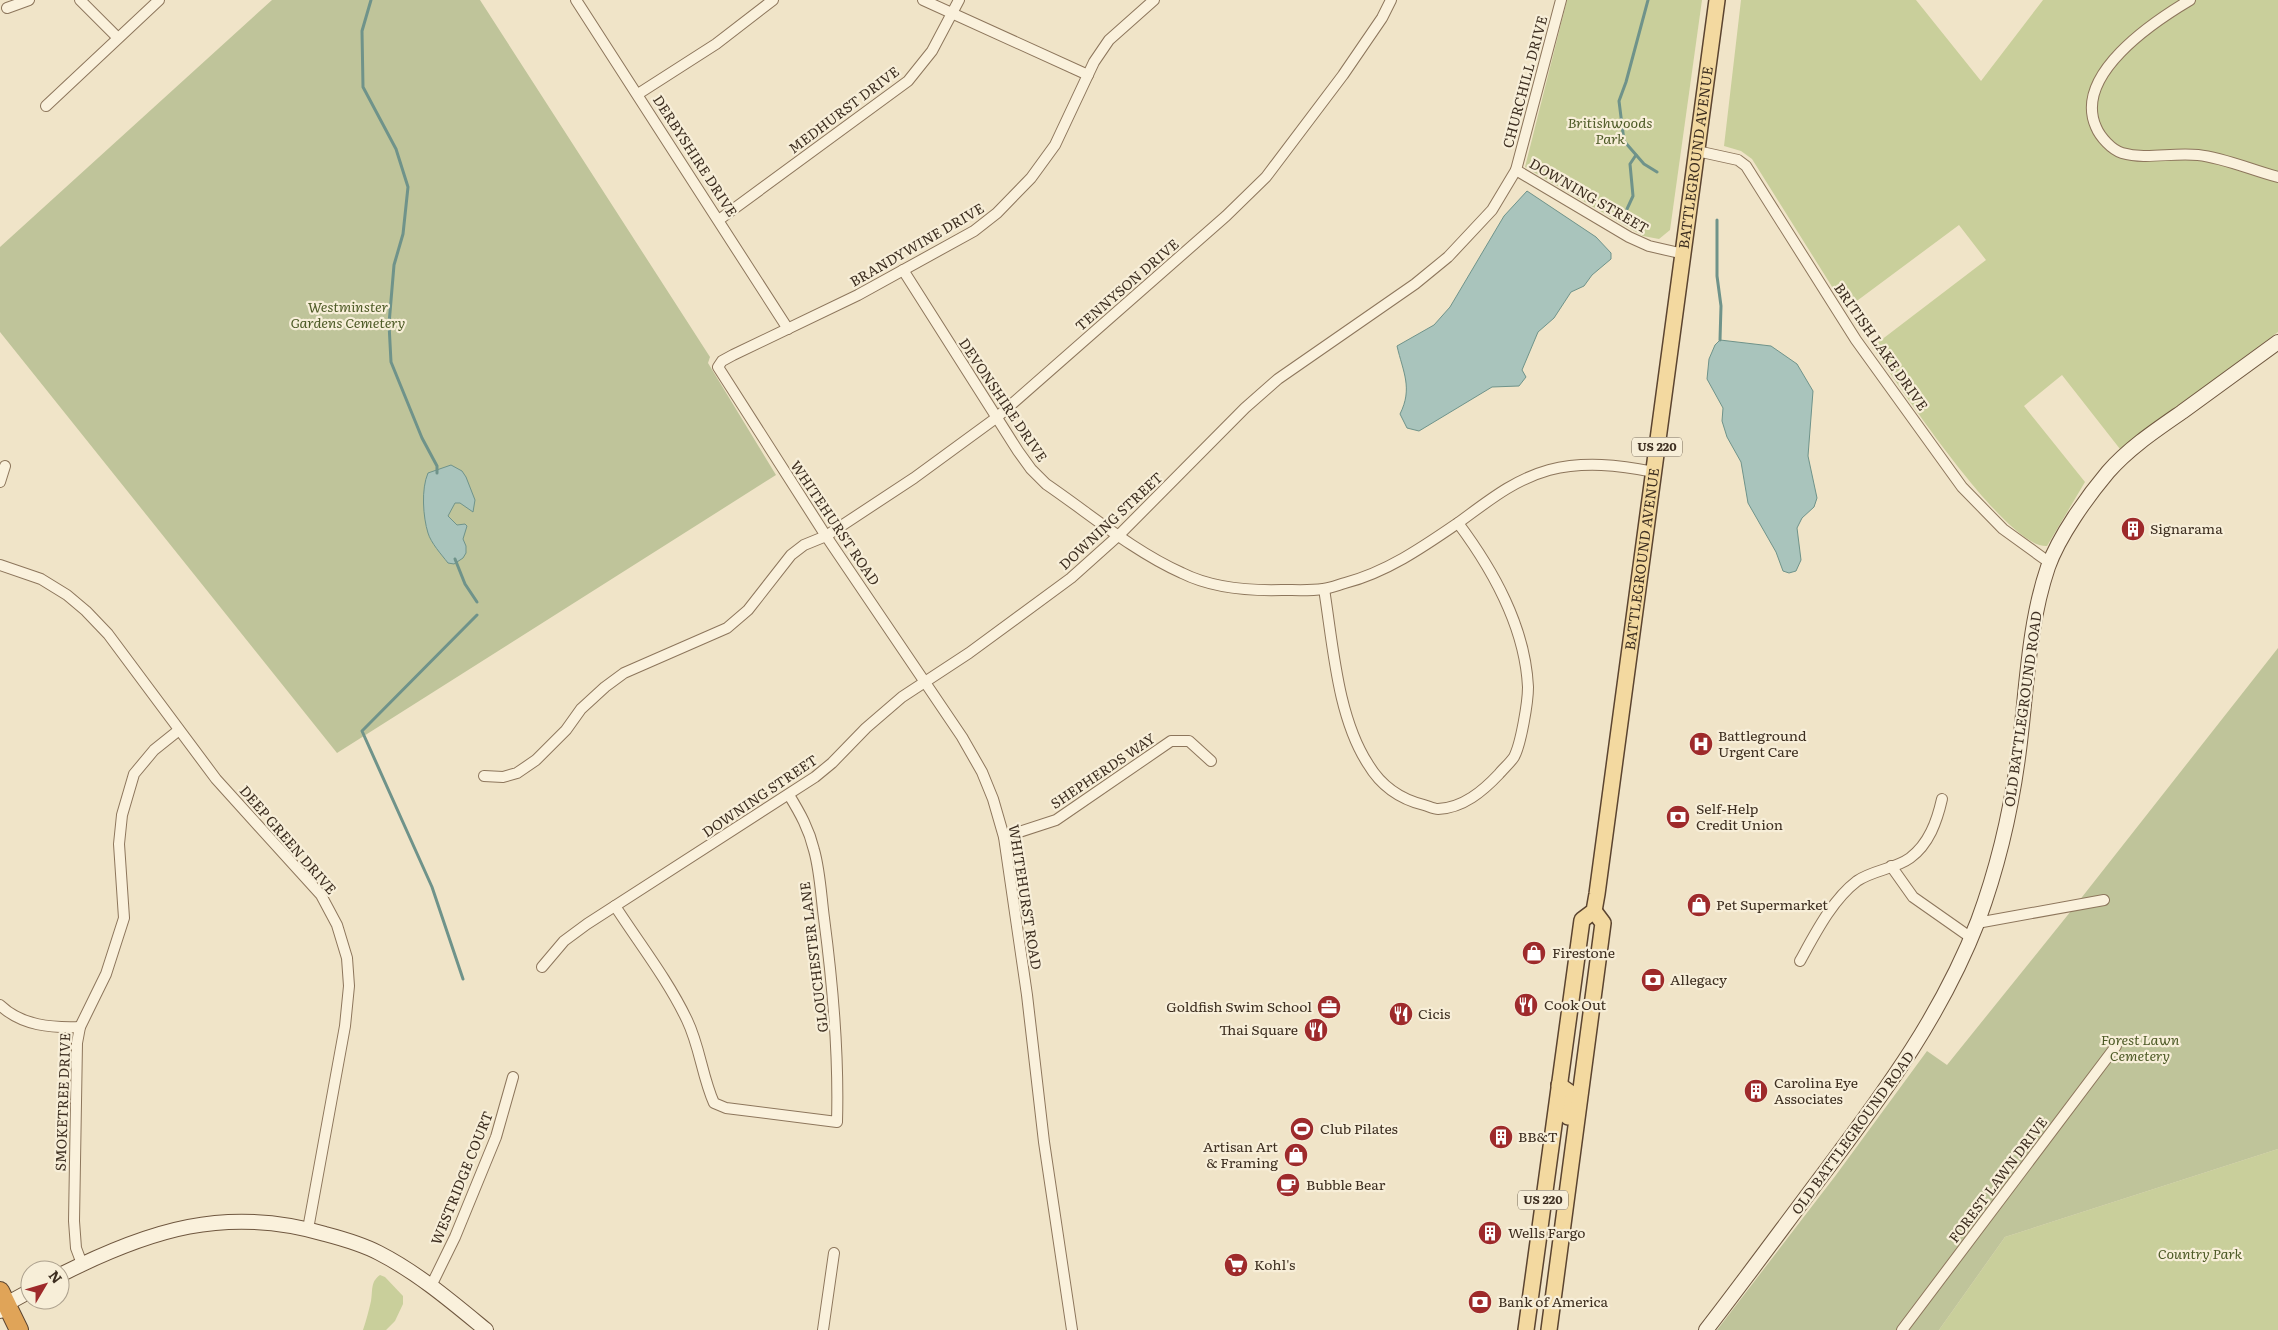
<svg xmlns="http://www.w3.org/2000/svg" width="2278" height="1330" viewBox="0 0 2278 1330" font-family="Literata,serif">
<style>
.green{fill:#c9cf9b}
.cemetery{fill:#bfc49a}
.water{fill:#a9c4bc;stroke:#6f938a}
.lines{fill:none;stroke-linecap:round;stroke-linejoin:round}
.stream{stroke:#6f938a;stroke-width:3}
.street-casing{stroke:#8d765c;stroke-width:12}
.secondary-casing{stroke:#6f573f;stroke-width:16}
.primary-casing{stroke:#5b4430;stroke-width:18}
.highway-casing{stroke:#5b4430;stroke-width:20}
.street{stroke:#faf1dc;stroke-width:10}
.secondary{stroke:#faf1dc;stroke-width:14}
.primary{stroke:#f3d9a0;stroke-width:15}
.highway{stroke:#e0a458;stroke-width:18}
.labels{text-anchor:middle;stroke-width:4.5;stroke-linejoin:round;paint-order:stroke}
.shield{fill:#f7eed8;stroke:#756857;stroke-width:1}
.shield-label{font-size:12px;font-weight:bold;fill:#3d2e20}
.street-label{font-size:14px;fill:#3d2e20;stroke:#f7eed8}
.park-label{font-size:14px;font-style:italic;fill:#4d5a26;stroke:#f7eed8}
.poi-label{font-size:14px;fill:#3d2e20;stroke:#f7eed8;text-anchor:start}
</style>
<rect width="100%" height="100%" fill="#f0e4c8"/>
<g class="green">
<path d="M1567 0H1702L1670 230 1659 239 1643 236 1525 167Z"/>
<path d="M1741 0H1916L1981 81 2043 0H2278V332L2120 449 2062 375 2024 406 2085 482 2047 546C2006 549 1897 382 1872 347L1986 260 1959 225 1846 309 1752 159 1741 151 1724 146Z"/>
<path d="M2278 1149V1330H1939L2005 1237Z"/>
<path d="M380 1275 385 1277 403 1296V1304L395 1321 386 1330H363C366 1321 369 1310 371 1301 373 1291 370 1282 380 1275Z"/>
</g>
<g class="cemetery">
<path d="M272 0H480L710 357 708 363 776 475 337 753 0 332V247Z"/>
<path d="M2278 648V1149L2005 1237 1939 1330H1717L1836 1175 1927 1051 1947 1065 2075 906Z"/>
</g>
<g class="water">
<path d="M1527 191 1596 237 1611 253V259L1592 275 1584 286 1571 292 1554 318 1538 332 1522 370 1526 377 1519 386 1492 387 1419 431 1407 428 1400 414C1413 388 1403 372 1397 346L1434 325 1450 307 1504 216Z"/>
<path d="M1720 340 1771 346 1797 364 1813 391 1808 456 1817 498 1814 507 1802 518 1797 528 1801 560 1796 571 1789 573 1783 571 1776 552 1748 503 1741 462 1727 437 1722 421 1723 408 1707 379 1709 359 1715 345Z"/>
<path d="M451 465 462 471 466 477 475 500 473 512 460 503H455L448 516 457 525 465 524 467 526 463 539 466 546V553L463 558 454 564 448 563C441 554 431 543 428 533 423 517 421 489 428 473Z"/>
</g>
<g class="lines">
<g class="stream">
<path d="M371 0 362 31 363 87 396 149 408 187 403 234 394 265 389 324 391 362 422 438 437 466V473"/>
<path d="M1648 0 1626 82 1619 101 1624 141 1644 164 1657 172"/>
<path d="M1627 209 1633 196 1630 164 1636 155"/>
<path d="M1717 220V276L1721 306 1720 340"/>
<path d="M455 559 465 584 477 602"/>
<path d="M463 979 432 887 362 731 477 615"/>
</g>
<g class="street-casing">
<g id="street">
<path d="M80 0 117 37"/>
<path d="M576 0 788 329"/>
<path d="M923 0 1088 75"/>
<path d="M2190 0C2153 22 2073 75 2096 127 2100 137 2112 150 2122 153 2147 160 2172 152 2198 155 2225 158 2251 170 2278 177"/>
<path d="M7 8 29 0"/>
<path d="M638 94 716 44 773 0"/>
<path d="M46 106 159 0"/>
<path d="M1697 151 1738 160 1746 166 1856 340 1962 487 2003 529 2050 563"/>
<path d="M1516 170 1629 237 1649 246 1684 254"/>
<path d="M720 219 908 81 932 51 959 0"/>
<path d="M903 270 1018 451 1031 469 1046 484C1090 514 1133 551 1182 573 1212 588 1248 591 1282 590 1295 590 1310 591 1323 589 1331 588 1338 585 1345 583 1387 572 1423 547 1458 523 1487 502 1513 480 1549 470 1584 461 1619 465 1654 472"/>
<path d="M0 482 5 466"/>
<path d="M0 565 41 579 67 595 86 611 108 634 216 779 321 895 337 925 347 958 349 986 345 1026 308 1229"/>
<path d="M1324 589C1333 644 1337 716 1368 764 1381 786 1399 799 1424 805 1428 806 1434 809 1438 809 1463 808 1483 791 1499 774 1503 769 1510 763 1514 757 1521 744 1528 702 1528 687 1525 626 1493 570 1458 523"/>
<path d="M484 776 503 777 517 773 536 760 566 730 581 709 605 687 624 673 727 628 748 610 791 555 804 545 826 536 914 478 996 418 1226 216 1266 177 1343 75 1382 18 1391 0"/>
<path d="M1004 837 1056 820 1171 741H1189L1211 761"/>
<path d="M1891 866 1913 897 1970 937"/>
<path d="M615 906C639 943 668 980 687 1020 700 1047 702 1076 714 1103L726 1108 837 1122C839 1053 833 986 824 918 821 895 820 871 814 850 809 829 800 813 789 795"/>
<path d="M1977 923 2104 900"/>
<path d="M1800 961C1815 934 1832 900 1857 881 1873 870 1895 869 1910 858 1929 844 1937 821 1942 799"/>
<path d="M542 967 564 941 587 924 815 777 832 763 866 728 902 697 969 653 1071 578 1119 535 1245 408 1278 379 1415 284 1448 257 1492 210 1516 170 1561 0"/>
<path d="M0 1005C22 1026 52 1028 80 1027"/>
<path d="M82 1264 76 1248 74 1221 77 1043 80 1027 106 974 124 918 119 844 122 815 134 774 154 750 179 730"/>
<path d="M431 1286 455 1237 496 1137 513 1077"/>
<path d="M823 1330 834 1253"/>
<path d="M1072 1330 1044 1142 1027 995 1004 837 993 799 982 772 962 737 826 536 718 367 722 361 733 355 858 295 974 231 997 213 1031 178 1055 145 1094 62 1109 40 1154 0"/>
<path d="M1902 1330 2116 1046"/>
</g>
</g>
<g class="secondary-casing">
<g id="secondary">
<path d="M60 1275C149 1230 226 1205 325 1234 344 1239 362 1244 379 1253 418 1273 452 1302 486 1330"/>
<path d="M0 1311 8 1303 30 1291"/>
<path d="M1706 1330C1747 1277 1787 1222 1827 1169 1887 1089 1942 1014 1978 921 1999 864 2013 802 2020 742 2027 684 2029 623 2048 567 2059 536 2087 497 2108 472 2129 448 2156 430 2182 412 2214 389 2246 365 2278 342"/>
</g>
</g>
<g class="primary-casing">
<g id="primary">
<path d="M1559 1085 1569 1092 1568 1117"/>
<path id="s1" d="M1526 1330 1582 920 1594 911 1597 894 1717 0"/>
<path d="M1549 1330 1603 923 1594 911"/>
</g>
</g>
<g class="highway-casing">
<path id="highway" d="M0 1291 19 1330"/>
</g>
<use href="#street" class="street"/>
<use href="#secondary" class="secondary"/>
<use href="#primary" class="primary"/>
<use href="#highway" class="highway"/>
</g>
<defs>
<g id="building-disc" transform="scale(1.25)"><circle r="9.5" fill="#9e2a2b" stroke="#f7eed8"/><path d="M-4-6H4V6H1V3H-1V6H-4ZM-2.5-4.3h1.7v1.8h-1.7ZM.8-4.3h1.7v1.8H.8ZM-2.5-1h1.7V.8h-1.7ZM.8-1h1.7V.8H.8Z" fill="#fff"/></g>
<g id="hospital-disc" transform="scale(1.25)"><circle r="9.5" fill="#9e2a2b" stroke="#f7eed8"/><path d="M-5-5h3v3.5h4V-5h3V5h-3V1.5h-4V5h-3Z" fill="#fff"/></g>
<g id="bank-disc" transform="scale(1.25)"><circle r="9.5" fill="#9e2a2b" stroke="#f7eed8"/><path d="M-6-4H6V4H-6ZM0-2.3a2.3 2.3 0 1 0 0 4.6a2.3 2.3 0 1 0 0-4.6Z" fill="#fff"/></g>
<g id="shop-disc" transform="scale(1.25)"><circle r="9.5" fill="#9e2a2b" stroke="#f7eed8"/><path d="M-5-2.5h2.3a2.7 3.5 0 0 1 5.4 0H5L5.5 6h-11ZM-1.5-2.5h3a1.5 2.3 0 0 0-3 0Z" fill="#fff"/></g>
<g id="restaurant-disc" transform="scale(1.25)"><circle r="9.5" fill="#9e2a2b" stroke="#f7eed8"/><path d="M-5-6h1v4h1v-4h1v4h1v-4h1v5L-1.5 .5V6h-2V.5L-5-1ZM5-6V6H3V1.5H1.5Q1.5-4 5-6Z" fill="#fff"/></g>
<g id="office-disc" transform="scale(1.25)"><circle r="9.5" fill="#9e2a2b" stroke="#f7eed8"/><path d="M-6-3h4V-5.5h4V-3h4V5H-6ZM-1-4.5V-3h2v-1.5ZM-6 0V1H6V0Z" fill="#fff"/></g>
<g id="stadium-disc" transform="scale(1.25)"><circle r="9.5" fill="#9e2a2b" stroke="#f7eed8"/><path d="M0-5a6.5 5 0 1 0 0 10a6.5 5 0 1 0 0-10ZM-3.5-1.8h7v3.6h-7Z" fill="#fff"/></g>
<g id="cafe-disc" transform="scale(1.25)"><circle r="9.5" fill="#9e2a2b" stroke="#f7eed8"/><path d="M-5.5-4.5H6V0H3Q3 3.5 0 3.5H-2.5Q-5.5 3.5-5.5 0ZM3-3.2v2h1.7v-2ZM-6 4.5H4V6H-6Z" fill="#fff"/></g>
<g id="supermarket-disc" transform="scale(1.25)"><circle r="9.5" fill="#9e2a2b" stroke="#f7eed8"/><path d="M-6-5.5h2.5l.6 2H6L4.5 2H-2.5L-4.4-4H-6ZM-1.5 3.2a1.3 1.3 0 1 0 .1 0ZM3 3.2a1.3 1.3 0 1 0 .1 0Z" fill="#fff"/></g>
</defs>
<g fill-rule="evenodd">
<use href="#building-disc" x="2133" y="529"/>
<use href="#hospital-disc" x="1701" y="744"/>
<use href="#bank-disc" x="1678" y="817"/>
<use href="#shop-disc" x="1699" y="905"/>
<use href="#shop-disc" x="1534" y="953"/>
<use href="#bank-disc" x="1653" y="980"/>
<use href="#restaurant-disc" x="1526" y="1005"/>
<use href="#office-disc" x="1329" y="1007"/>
<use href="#restaurant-disc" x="1401" y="1014"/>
<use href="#restaurant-disc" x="1316" y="1030"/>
<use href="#building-disc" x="1756" y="1091"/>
<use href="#stadium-disc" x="1302" y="1129"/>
<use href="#building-disc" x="1501" y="1137"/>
<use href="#shop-disc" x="1296" y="1155"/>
<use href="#cafe-disc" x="1288" y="1185"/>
<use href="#building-disc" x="1490" y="1233"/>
<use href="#supermarket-disc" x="1236" y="1265"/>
<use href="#bank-disc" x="1480" y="1302"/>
</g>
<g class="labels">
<g class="shield">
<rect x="1632" y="437.5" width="50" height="19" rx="4"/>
<rect x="1518" y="1190.5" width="50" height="19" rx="4"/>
</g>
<g class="shield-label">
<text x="1657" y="451">US 220</text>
<text x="1543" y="1204">US 220</text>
</g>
<g class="street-label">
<text transform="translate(1525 82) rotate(-75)" y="5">CHURCHILL DRIVE</text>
<text transform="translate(844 110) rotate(-37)" y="5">MEDHURST DRIVE</text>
<text transform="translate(695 156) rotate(57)" y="5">DERBYSHIRE DRIVE</text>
<text dy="5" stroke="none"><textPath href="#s1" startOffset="1189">BATTLEGROUND AVENUE</textPath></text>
<text transform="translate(1589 196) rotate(30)" y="5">DOWNING STREET</text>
<text transform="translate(917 245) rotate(-30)" y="5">BRANDYWINE DRIVE</text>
<text transform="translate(1127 285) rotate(-41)" y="5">TENNYSON DRIVE</text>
<text transform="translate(1881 347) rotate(55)" y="5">BRITISH LAKE DRIVE</text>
<text transform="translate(1003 400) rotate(56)" y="5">DEVONSHIRE DRIVE</text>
<text transform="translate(1111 521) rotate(-43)" y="5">DOWNING STREET</text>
<text transform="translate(835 523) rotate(56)" y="5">WHITEHURST ROAD</text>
<text dy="5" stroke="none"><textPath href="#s1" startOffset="784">BATTLEGROUND AVENUE</textPath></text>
<text transform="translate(2023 709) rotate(-82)" y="5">OLD BATTLEGROUND ROAD</text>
<text transform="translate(1103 771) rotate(-34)" y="5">SHEPHERDS WAY</text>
<text transform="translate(760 796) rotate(-34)" y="5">DOWNING STREET</text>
<text transform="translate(288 840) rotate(49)" y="5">DEEP GREEN DRIVE</text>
<text transform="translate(1025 897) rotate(81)" y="5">WHITEHURST ROAD</text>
<text transform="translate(814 957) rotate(-97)" y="5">GLOUCHESTER LANE</text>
<text transform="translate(63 1102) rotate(-88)" y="5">SMOKETREE DRIVE</text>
<text transform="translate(1853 1133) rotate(-54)" y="5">OLD BATTLEGROUND ROAD</text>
<text transform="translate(462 1178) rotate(-68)" y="5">WESTRIDGE COURT</text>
<text transform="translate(1998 1180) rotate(-53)" y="5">FOREST LAWN DRIVE</text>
</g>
<g class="park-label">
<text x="1610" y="128">Britishwoods<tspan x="1610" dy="16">Park</tspan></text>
<text x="348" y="312">Westminster<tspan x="348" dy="16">Gardens Cemetery</tspan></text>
<text x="2140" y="1045">Forest Lawn<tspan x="2140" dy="16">Cemetery</tspan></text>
<text x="2200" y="1259">Country Park</text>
</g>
<g class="poi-label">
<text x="2150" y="534">Signarama</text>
<text x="1718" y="741">Battleground<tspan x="1718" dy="16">Urgent Care</tspan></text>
<text x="1696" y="814">Self-Help<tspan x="1696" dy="16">Credit Union</tspan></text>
<text x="1716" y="910">Pet Supermarket</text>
<text x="1552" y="958">Firestone</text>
<text x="1670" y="985">Allegacy</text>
<text x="1544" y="1010">Cook Out</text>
<text x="1312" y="1012" text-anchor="end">Goldfish Swim School</text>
<text x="1418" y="1019">Cicis</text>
<text x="1298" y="1035" text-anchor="end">Thai Square</text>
<text x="1774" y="1088">Carolina Eye<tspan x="1774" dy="16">Associates</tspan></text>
<text x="1320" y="1134">Club Pilates</text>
<text x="1518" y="1142">BB&amp;T</text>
<text x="1278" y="1152" text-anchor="end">Artisan Art<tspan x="1278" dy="16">&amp; Framing</tspan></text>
<text x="1306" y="1190">Bubble Bear</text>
<text x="1508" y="1238">Wells Fargo</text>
<text x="1254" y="1270">Kohl's</text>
<text x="1498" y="1307">Bank of America</text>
</g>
</g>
<g transform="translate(45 1285) rotate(52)"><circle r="24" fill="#f7eed8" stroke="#ada18e"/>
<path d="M0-4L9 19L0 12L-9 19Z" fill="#9e2a2b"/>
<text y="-8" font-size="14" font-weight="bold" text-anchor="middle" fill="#3d2e20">N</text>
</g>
</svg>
